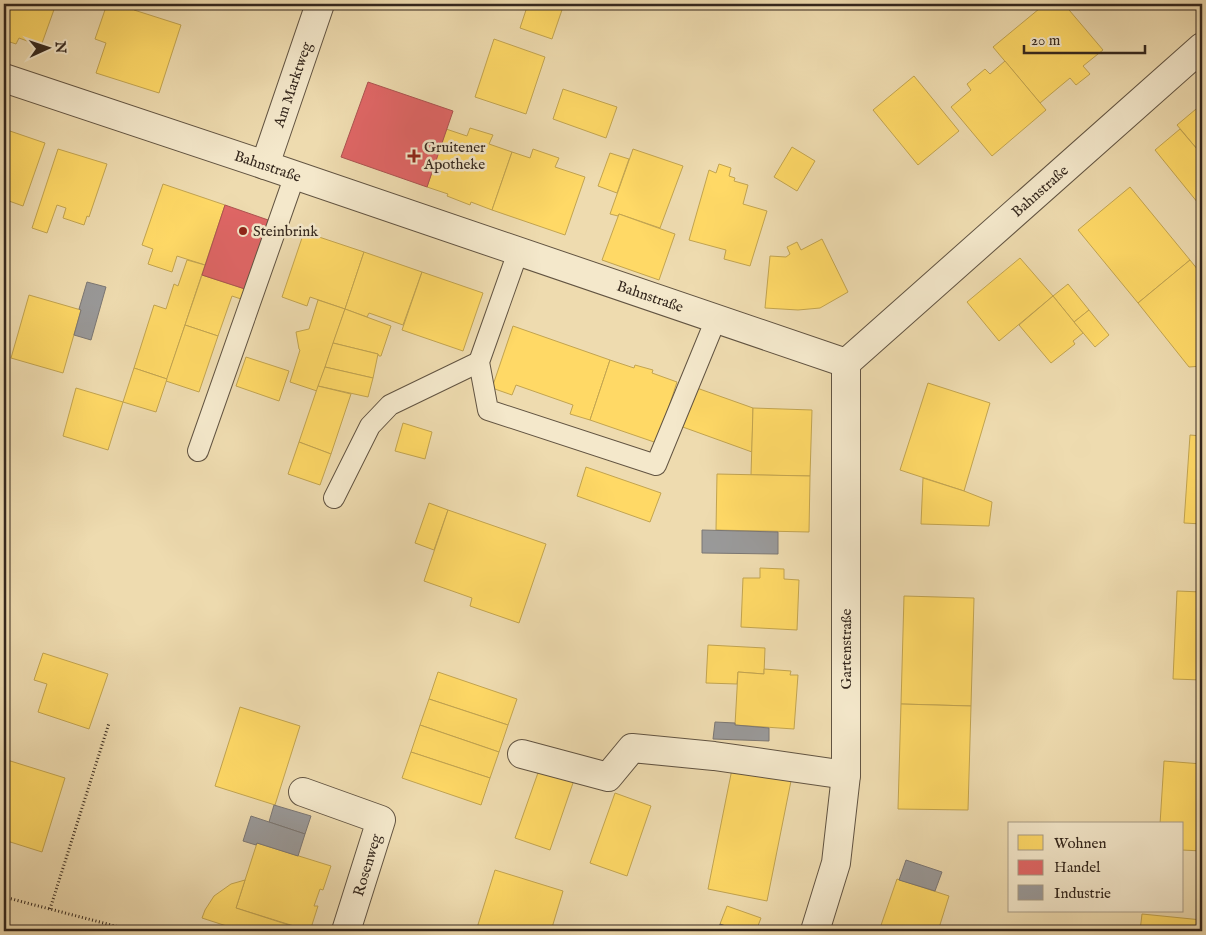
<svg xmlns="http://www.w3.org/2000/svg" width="1206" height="935" viewBox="0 0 1206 935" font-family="'IM FELL English',serif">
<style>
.homes{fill:#ffd966;stroke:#c2a450}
.shops{fill:#e06666;stroke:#ac5350}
.industry{fill:#999;stroke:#7b7774}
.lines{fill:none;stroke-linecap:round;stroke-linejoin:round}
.service-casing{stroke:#625442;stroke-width:22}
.minor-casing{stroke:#625442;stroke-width:30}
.path{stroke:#34271d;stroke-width:3;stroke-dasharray:1 2.5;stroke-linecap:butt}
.service{stroke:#f4e8cb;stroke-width:20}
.minor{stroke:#f4e8cb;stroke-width:28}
.poi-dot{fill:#8f2418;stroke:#f4e8cb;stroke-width:2}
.labels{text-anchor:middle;stroke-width:5;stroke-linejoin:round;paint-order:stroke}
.street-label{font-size:15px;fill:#34271d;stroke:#f4e8cb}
.poi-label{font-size:15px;fill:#34271d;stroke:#f4e8cb;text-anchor:start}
</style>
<rect width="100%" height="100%" fill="#eedbaf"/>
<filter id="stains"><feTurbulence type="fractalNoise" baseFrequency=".004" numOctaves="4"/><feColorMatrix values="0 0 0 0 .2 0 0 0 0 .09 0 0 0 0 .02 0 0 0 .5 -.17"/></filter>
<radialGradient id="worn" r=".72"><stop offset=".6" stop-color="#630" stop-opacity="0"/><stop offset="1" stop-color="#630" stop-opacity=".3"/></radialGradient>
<g class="homes">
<path d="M4 4H56L41 46 19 38 16 44 4 40Z"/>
<path d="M107 4H137L134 10 181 25 159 93 96 73 106 43 95 39Z"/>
<path d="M528 4H564L552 39 520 28Z"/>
<path d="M1045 4H1064L1103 50 1083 66 1090 74 1076 85 1070 78 1040 103 993 47Z"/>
<path d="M494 39 545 57 526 114 475 97Z"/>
<path d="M1005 61 1046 110 992 156 951 107 971 90 967 84 985 69 990 74Z"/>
<path d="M914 76 959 131 918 165 873 110Z"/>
<path d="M563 89 617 107 606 138 553 119Z"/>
<path d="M1202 104V155L1177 125Z"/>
<path d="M470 128 493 135 489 144 512 152 492 210 471 202 470 205 447 196 448 194 427 187 446 129 467 136Z"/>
<path d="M1180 129 1202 155V199L1198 203 1155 150Z"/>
<path d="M7 130 45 143 23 206 9 201 5 213H4V140Z"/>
<path d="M792 147 815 161 797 191 774 177Z"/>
<path d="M58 149 107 164 89 217 87 216 84 225 63 218 66 208 57 205 47 233 32 228Z"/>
<path d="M533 149 559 158 555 167 585 177 565 235 492 210 512 152 530 158Z"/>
<path d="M633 149 683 166 660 228 619 214 618 216 610 214Z"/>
<path d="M610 153 629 159 617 193 598 186Z"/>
<path d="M719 164 731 168 729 176 735 178 734 181 748 185 743 204 767 211 750 266 724 259 726 250 689 240 709 170 716 173Z"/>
<path d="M163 184 225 205 205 265 177 256 172 272 148 264 153 249 142 245Z"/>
<path d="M1130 187 1190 260 1138 303 1078 230Z"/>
<path d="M619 214 675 234 659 280 602 260Z"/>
<path d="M304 232 364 252 345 309 310 297 307 306 282 297Z"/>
<path d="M822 239 848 292 820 308 798 310 765 308 770 256 786 257 790 254 787 247 797 242 801 250Z"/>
<path d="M364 252 422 272 403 325 369 313 367 317 345 309Z"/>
<path d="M1020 258 1053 296 999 341 967 302Z"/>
<path d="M187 260 205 265 167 379 134 368 154 305 166 309 174 284 178 286Z"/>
<path d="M1190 260 1202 275V366L1189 367 1138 303Z"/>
<path d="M422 272 483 293 463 351 402 330Z"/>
<path d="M202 275 245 289 241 299 232 296 218 336 185 325Z"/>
<path d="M1068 284 1089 310 1074 322 1053 296Z"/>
<path d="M29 295 81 310 63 373 11 358Z"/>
<path d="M1053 296 1083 333 1073 341 1075 344 1051 363 1019 325Z"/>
<path d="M318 300 345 309 317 391 290 382 300 350 299 349 296 332 309 329Z"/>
<path d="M345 309 391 326 381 356H379L378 354 333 343Z"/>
<path d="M1089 310 1109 335 1095 347 1074 322Z"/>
<path d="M185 325 218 336 199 392 166 381Z"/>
<path d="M513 326 610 360 590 420 570 414 573 405 516 385 512 395 492 388Z"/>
<path d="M333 343 378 354 373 378 325 367Z"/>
<path d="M246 357 289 371 279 401 236 386Z"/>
<path d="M610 360 634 368 635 365 653 370 652 373 677 382 657 443 590 420Z"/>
<path d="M325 367 373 378 368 397 318 386Z"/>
<path d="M134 368 167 379 156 412 123 402Z"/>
<path d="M928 383 990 403 964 491 900 470Z"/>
<path d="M318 386 351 394 331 454 299 442Z"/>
<path d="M694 387 753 408 752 452 680 426Z"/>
<path d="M76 388 123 402 108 450 63 436Z"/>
<path d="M753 408 812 410 810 476 751 475Z"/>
<path d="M403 423 432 432 425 459 395 451Z"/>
<path d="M1190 435 1202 436V524L1184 523Z"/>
<path d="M299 442 331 454 320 485 288 474Z"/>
<path d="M586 467 661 493 650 522 577 496Z"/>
<path d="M717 474 810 476 809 532 716 530Z"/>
<path d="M923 478 964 491 992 502 989 526 921 524Z"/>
<path d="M429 503 448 510 434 550 415 543Z"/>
<path d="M448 510 546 544 519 623 470 606 472 598 424 581Z"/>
<path d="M760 568 784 569V579L799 580 797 630 741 627 743 578H760Z"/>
<path d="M1177 591 1202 592V680L1173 679Z"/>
<path d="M904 596 974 598 971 706 901 704Z"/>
<path d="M708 645 765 648 764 674 738 672 737 684 706 683Z"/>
<path d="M43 653 108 674 89 729 38 712 47 684 34 680Z"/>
<path d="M764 669 791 671 790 675H798L794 729 735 725 738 672 764 674Z"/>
<path d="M438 672 517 699 508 725 429 699Z"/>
<path d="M429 699 508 725 499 752 420 725Z"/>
<path d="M901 704 971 706 968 810 898 809Z"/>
<path d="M240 707 300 726 275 805 215 786Z"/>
<path d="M420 725 499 752 490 778 411 752Z"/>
<path d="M411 752 490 778 481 805 402 778Z"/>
<path d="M4 759 65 778 42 852 4 840Z"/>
<path d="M1164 761 1202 764V851L1182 850V824H1160Z"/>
<path d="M540 767 574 780 550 850 515 838Z"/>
<path d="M732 769 791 781 767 901 708 889Z"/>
<path d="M615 793 651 806 627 876 590 863Z"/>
<path d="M257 843 331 866 323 890 320 889 314 906H318L310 931 236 908Z"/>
<path d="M495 870 563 891 551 931H476Z"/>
<path d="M897 879 949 896 938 931H879Z"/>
<path d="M245 880 236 908 295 927 293 931H242L202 918 205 910 214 896 231 884Z"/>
<path d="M727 906 761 918 756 931H739L720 924Z"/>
<path d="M1142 914 1202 920V931H1140Z"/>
</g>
<g class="shops">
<path d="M368 82 453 111 427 187 341 157Z"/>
<path d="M225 205 271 221 248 290 202 275Z"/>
</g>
<g class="industry">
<path d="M87 282 106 287 91 340 74 335 81 310 79 309Z"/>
<path d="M702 530 778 532V554L702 553Z"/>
<path d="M715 722 735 723V725L769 728V741L713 739Z"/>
<path d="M274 805 311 816 305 834 269 822Z"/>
<path d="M251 816 305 834 298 856 257 843 256 845 243 841Z"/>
<path d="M906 860 942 872 935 891 899 880Z"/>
<path d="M720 924 739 931H718Z"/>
</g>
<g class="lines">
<g class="service-casing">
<g id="service">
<path d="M518 252 479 362 488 410 656 465 716 319"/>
<path d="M198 451 295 175"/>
<path d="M334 498 370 426 390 405 479 362"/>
</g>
</g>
<g class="minor-casing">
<g id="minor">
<path id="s1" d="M4 78 265 165 846 363 1202 47"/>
<path id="s2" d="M265 165 320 4"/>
<path d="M522 754 608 777 632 748 714 756 846 775"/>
<path d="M303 792 381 820 346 931"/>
<path d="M815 931 836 863 846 775V363"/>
</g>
</g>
<g class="path">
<path d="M4 897 134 931"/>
<path d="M50 909 109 723"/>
</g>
<use href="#service" class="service"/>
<use href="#minor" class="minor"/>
</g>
<g class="poi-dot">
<path d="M411.5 148.5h5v5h5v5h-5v5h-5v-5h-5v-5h5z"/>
<circle cx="243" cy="231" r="5"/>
</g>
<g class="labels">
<g class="street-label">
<text dy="5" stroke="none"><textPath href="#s2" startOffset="85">Am Marktweg</textPath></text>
<text dy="5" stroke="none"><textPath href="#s1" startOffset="278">Bahnstraße</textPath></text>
<text dy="5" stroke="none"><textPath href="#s1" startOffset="1148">Bahnstraße</textPath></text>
<text dy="5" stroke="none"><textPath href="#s1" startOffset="682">Bahnstraße</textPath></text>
<text transform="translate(846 649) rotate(-90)" y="5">Gartenstraße</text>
<text transform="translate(367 865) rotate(-73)" y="5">Rosenweg</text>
</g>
<g class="poi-label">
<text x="424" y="152">Gruitener<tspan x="424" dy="17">Apotheke</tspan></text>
<text x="253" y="236">Steinbrink</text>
</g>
</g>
<rect width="1206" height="935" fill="none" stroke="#eedbaf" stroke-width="20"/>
<rect x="5" y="5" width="1196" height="925" fill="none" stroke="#34271d" stroke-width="2.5"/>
<rect x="10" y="10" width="1186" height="915" fill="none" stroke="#34271d"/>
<rect x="1008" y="822" width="175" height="90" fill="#f4e8cb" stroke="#a79b85"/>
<rect x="1018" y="835" width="25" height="15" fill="#ffd966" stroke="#a79b85"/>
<text x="1054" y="848" font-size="15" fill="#34271d">Wohnen</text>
<rect x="1018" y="860" width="25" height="15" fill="#e06666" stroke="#a79b85"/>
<text x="1054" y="872" font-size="15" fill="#34271d">Handel</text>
<rect x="1018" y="885" width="25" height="15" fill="#999999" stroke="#a79b85"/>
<text x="1054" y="898" font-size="15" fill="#34271d">Industrie</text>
<g transform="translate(48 48) rotate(87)" stroke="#f4e8cb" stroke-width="4" paint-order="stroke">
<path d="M0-4L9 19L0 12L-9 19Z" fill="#34271d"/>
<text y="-8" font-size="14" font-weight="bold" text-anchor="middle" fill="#34271d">N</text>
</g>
<path d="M1024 45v8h121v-8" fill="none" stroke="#34271d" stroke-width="2.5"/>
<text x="1031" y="45" font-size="15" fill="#34271d" stroke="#f4e8cb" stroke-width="4" paint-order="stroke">20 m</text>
<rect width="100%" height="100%" filter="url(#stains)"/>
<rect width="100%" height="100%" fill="url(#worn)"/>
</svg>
